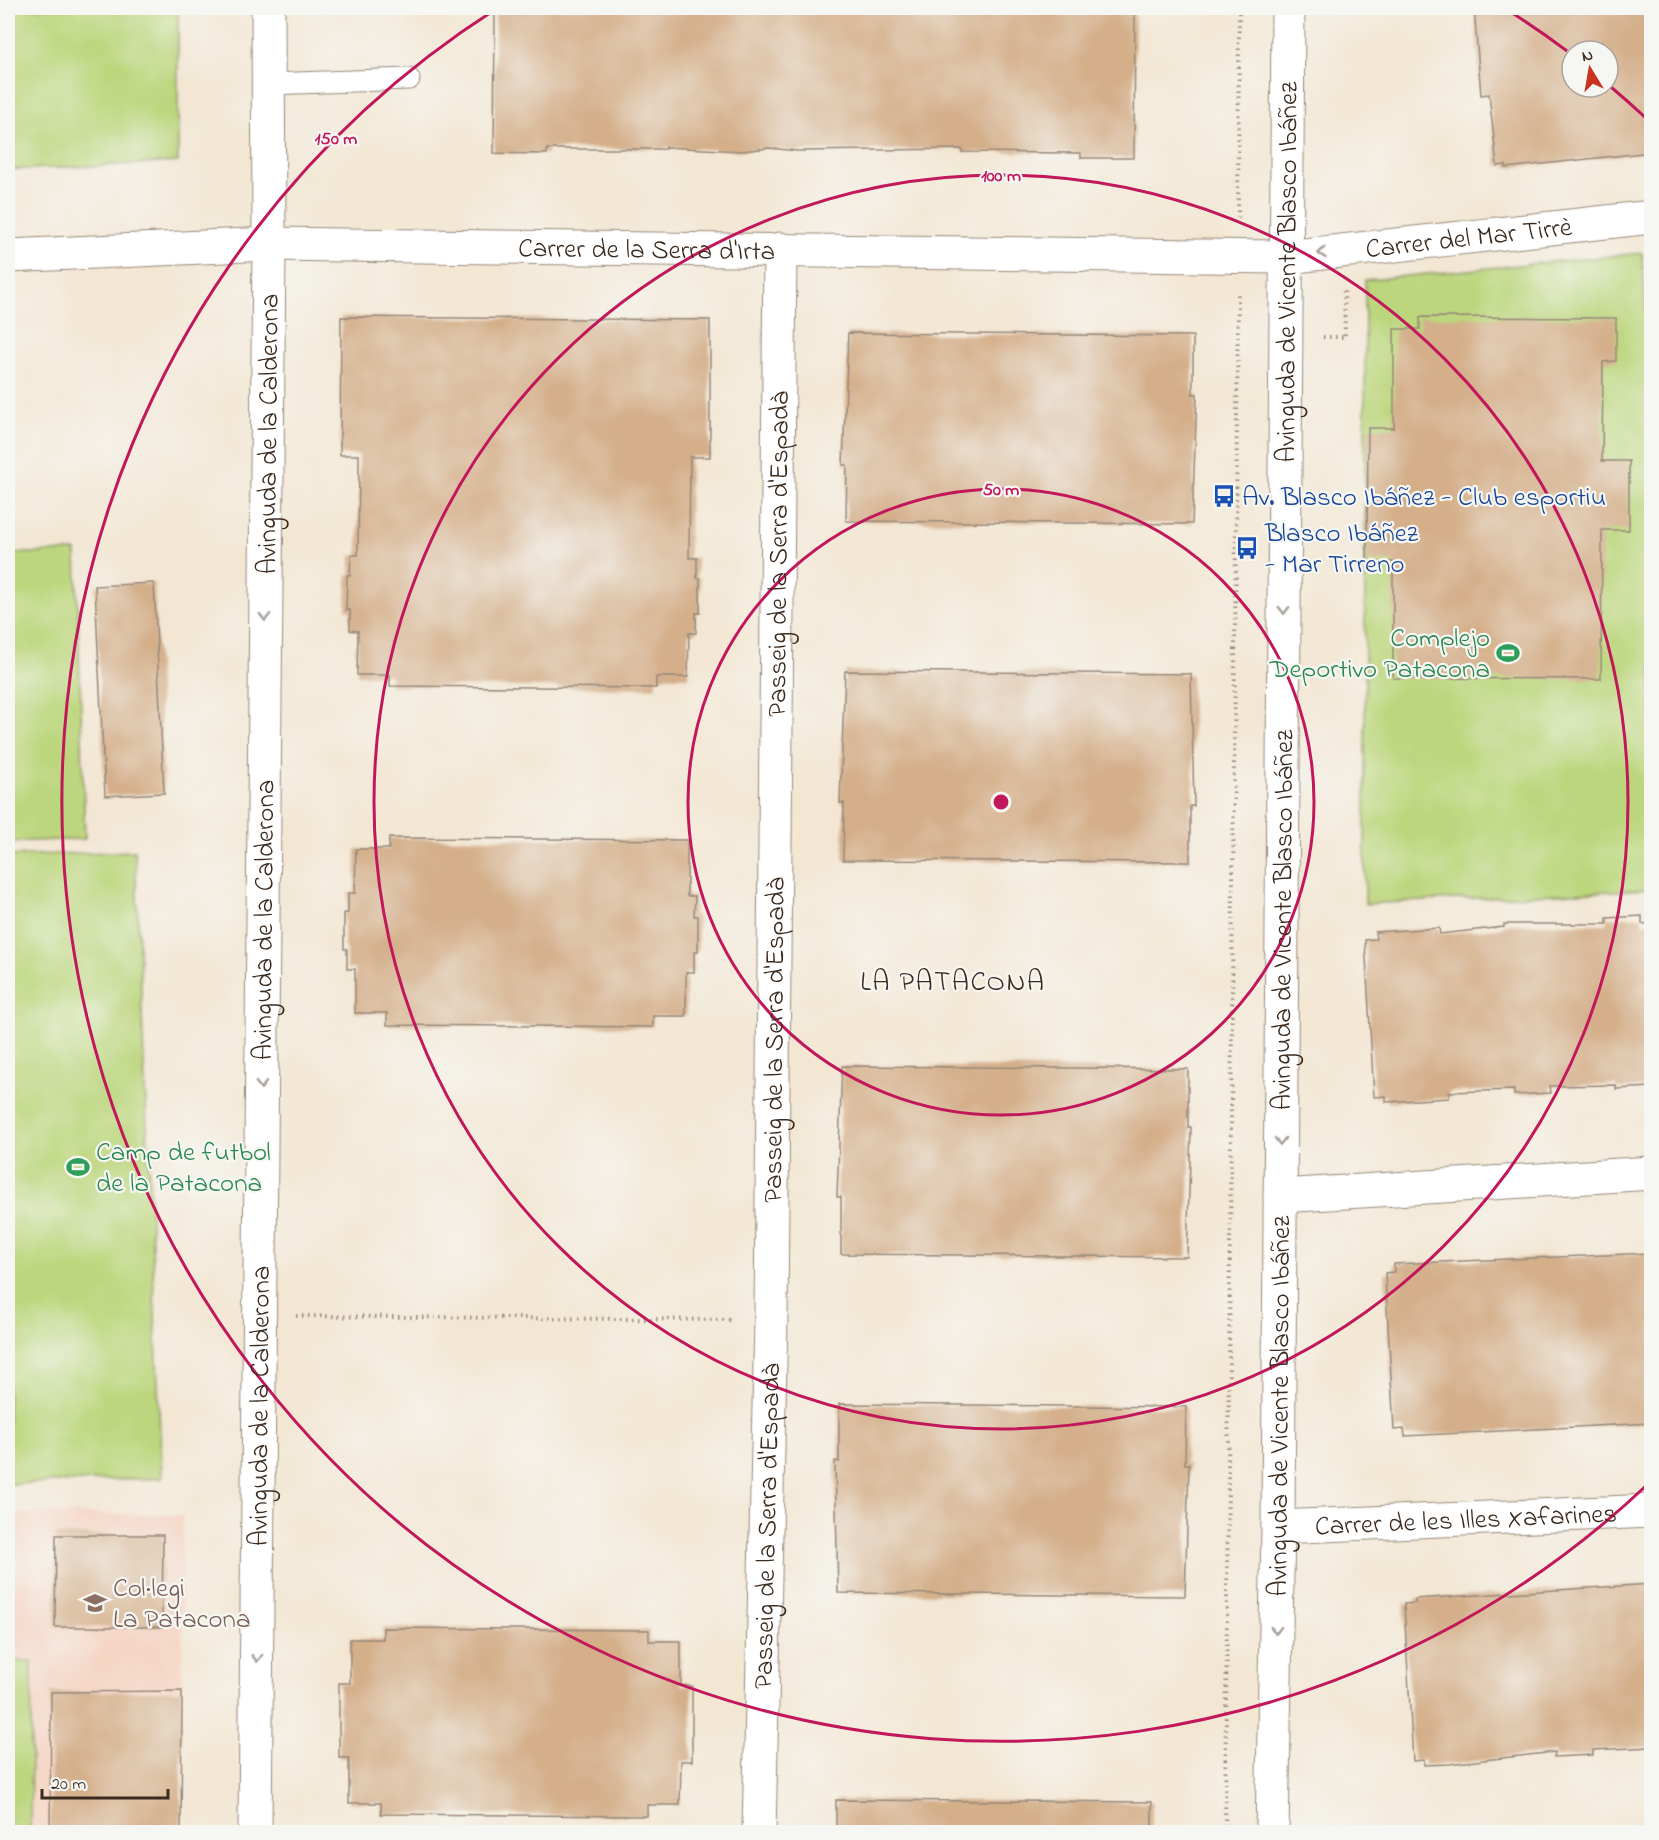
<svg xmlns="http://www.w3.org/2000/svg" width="1659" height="1840" viewBox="0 0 1659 1840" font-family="'Indie Flower',sans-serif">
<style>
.built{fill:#f5d3c1}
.green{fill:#bbd67b;stroke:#7b804c;stroke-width:1.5}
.building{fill:#d4af8a;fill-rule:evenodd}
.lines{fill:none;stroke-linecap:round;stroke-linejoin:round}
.service-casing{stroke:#978879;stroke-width:23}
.pedestrian-casing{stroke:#978879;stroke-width:35}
.minor-casing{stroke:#978879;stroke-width:35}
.path{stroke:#978879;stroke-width:4;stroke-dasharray:1.5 4.5;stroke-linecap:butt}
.service{stroke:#fff;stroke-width:21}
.pedestrian{stroke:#fff;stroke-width:33}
.minor{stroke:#fff;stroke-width:33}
.oneway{stroke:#a79f9a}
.ring{fill:none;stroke:#c2185b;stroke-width:3}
.labels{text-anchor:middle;stroke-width:4.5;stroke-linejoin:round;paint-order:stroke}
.street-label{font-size:27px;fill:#3b2a1e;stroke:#f6f6f2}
.transit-label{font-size:27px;fill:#164399;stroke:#f6f6f2;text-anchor:start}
.leisure-label{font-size:27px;fill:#27864d;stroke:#f6f6f2;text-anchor:end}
.education-label{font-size:27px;fill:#785e54;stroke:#f6f6f2;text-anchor:start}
.neighbourhood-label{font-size:28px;letter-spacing:1.5px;fill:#3b2a1e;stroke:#f6f6f2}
.centre{fill:#c2185b;stroke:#f6f6f2;stroke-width:3}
.ring-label{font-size:18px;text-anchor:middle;font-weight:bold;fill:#c2185b;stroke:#f6f6f2;stroke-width:4.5;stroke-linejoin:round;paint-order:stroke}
</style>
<rect width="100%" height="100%" fill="#f6f6f2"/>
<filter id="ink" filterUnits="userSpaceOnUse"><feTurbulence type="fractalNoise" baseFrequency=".0167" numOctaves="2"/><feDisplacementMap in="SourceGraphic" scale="12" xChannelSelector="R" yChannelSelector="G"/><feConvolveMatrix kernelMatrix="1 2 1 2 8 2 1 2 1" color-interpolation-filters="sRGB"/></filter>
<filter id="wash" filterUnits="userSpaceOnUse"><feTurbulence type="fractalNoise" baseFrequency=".008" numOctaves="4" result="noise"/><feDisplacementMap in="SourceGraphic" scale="24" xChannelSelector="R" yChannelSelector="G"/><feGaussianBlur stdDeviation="1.35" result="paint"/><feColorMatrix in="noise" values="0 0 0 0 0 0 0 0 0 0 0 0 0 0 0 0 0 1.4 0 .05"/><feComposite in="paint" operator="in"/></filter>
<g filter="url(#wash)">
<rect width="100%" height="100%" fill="#f3e7d4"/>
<path class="built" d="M8 1513 183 1515 181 1832H8Z"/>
<g class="green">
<path d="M8 8H178V162L8 170Z"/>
<path d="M1642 253 1652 416 1651 889 1365 904V280Z"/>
<path d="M76 551 85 839 8 842V554Z"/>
<path d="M135 851 162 1478 8 1484V856Z"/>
<path d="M8 1661H32L30 1832H8Z"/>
</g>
<g id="blocks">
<g class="building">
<path d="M495 8H1135L1134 158H1081V153L962 152V149L797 151 769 148 742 151 665 147V149H547V154L494 153Z"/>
<path d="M1474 8H1648L1652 53V152L1506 168V165L1497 166 1489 94 1481 95ZM1572 51H1608V87H1572Z"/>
<path d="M341 317 710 320V457H690L689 558H697V578H700V613H696V633H689L688 677H656V688L390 686V675H357L358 631 350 630V610H346L347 575H350L351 555H358L359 455H340Z"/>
<path d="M1420 317 1616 318V361L1603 362 1602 461H1629V530H1602L1601 679 1393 678V562H1367L1368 428H1394V329H1420Z"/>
<path d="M848 333 1193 336V394H1197L1192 524 846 521 847 465H843Z"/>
<path d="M154 583 164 793 105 796 95 586Z"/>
<path d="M845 671 1191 674 1194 806H1190V862L843 860 844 803H840Z"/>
<path d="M389 838 687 840V896H695L694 916H698V952H694V972H686V1016H653V1027L387 1025V1013H355V969H347V949H344V913H348V893H355L356 849H389Z"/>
<path d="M1642 916V924L1652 923V1087L1616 1089V1085L1550 1086 1551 1093 1514 1095V1090L1449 1092V1098L1386 1102V1096L1374 1097 1365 940 1376 939 1375 932 1439 928 1440 934 1504 927V924H1607V918Z"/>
<path d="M842 1066 1188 1069V1127H1191L1187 1257 841 1254V1197H837Z"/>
<path d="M1652 1253V1423L1405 1436 1404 1429 1394 1430 1385 1273 1394 1272V1264Z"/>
<path d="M839 1404 1186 1407 1185 1464H1189L1185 1596 838 1593 835 1461 839 1462Z"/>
<path d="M56 1535H163L162 1627H55Z"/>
<path d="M1652 1584V1747L1593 1750V1755L1554 1757 1555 1752 1449 1764 1424 1765V1760L1413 1761 1404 1604 1415 1603V1599Z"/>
<path d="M383 1628 649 1630V1641H681V1685L692 1686V1761H681L680 1805H647V1816L381 1814V1803H349V1758H339V1683H350V1639H383Z"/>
<path d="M182 1691 181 1833H50L51 1692Z"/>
<path d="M836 1800 1152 1802V1833H836Z"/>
</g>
</g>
</g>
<g filter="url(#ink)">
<use href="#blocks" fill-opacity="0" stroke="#978879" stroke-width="1.5"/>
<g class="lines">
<g class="service-casing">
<path id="service" d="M268 84 409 79"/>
</g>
<g class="pedestrian-casing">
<g id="pedestrian">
<path d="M1280 1196 1652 1173"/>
<path id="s1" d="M1278 1527 1652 1511"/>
<path id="s2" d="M759 1832 771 1320 780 249"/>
</g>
</g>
<g class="minor-casing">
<g id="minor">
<path id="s3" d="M8 256 269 244 1286 257 1652 217"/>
<path id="s4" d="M255 1832 269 244 268 8"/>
<path id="s5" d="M1272 1832 1278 1527 1288 8"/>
</g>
</g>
<g class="path">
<path d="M1238 218 1239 8"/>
<path d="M1323 337H1345L1344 289"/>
<path d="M296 1316 733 1320"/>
<path d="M1225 1832 1238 294"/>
</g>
<use href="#service" class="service"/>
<use href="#pedestrian" class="pedestrian"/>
<use href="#minor" class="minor"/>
</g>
<defs><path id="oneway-chevron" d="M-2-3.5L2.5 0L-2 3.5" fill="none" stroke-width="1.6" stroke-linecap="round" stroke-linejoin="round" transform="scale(1.5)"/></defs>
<g class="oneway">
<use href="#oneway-chevron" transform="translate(1322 253) rotate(174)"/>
<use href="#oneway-chevron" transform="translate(1284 610) rotate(90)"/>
<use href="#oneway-chevron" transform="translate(265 617) rotate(90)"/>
<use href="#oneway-chevron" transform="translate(261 1085) rotate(90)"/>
<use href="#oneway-chevron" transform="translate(1280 1141) rotate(90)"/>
<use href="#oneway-chevron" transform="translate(1276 1630) rotate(91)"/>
<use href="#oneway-chevron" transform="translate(257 1658) rotate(90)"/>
</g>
</g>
<g class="ring">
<circle cx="1001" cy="802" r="313"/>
<circle cx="1001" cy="802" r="627"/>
<path d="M1648 1484A940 940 0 1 1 496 9M1506 9A940 940 0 0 1 1567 51M1611 87A940 940 0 0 1 1648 120"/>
</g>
<defs>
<g id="bus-bare" transform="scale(1.8)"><path d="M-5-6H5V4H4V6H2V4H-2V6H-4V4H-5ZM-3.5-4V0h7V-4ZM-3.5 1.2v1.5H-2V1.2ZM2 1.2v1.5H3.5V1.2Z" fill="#1a4fb4" stroke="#f6f6f2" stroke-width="2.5" paint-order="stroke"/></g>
<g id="stadium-bare" transform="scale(1.8)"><path d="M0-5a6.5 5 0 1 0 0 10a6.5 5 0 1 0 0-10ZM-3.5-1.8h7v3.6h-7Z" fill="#2e9e5b" stroke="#f6f6f2" stroke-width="2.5" paint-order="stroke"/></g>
<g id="school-bare" transform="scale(1.8)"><path d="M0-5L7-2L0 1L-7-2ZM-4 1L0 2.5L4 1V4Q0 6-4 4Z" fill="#8d6e63" stroke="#f6f6f2" stroke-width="2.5" paint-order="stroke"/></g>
</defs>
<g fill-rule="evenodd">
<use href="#bus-bare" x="1224" y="496"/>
<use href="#bus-bare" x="1247" y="548"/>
<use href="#stadium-bare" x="1508" y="653"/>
<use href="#stadium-bare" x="78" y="1167"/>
<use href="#school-bare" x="95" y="1603"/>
</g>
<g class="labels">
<g class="street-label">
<text dy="9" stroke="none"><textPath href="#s3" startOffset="1462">Carrer del Mar Tirrè</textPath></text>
<text dy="9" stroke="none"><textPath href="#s3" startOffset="639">Carrer de la Serra d'Irta</textPath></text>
<text dy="9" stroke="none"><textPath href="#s5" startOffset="1560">Avinguda de Vicente Blasco Ibáñez</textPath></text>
<text dy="9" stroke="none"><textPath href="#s4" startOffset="1398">Avinguda de la Calderona</textPath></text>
<text dy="9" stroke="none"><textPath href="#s2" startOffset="1278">Passeig de la Serra d'Espadà</textPath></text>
<text dy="9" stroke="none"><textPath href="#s4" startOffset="912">Avinguda de la Calderona</textPath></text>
<text dy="9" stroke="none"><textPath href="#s5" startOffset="912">Avinguda de Vicente Blasco Ibáñez</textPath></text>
<text dy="9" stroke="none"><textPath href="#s2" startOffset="792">Passeig de la Serra d'Espadà</textPath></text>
<text dy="9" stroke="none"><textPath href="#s4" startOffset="426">Avinguda de la Calderona</textPath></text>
<text dy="9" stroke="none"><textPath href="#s5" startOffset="426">Avinguda de Vicente Blasco Ibáñez</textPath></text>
<text dy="9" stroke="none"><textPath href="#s1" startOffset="188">Carrer de les Illes Xafarines</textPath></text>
<text dy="9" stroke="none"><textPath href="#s2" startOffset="306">Passeig de la Serra d'Espadà</textPath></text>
</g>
<g class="transit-label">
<text x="1242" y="505">Av. Blasco Ibáñez - Club esportiu</text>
<text x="1265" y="541">Blasco Ibáñez<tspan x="1265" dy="31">- Mar Tirreno</tspan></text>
</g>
<g class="leisure-label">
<text x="1490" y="646">Complejo<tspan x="1490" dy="31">Deportivo Patacona</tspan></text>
<text x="96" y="1160" text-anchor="start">Camp de futbol<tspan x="96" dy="31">de la Patacona</tspan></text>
</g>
<g class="education-label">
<text x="113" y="1596">Col·legi<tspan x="113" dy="31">La Patacona</tspan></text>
</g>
<g class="neighbourhood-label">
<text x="953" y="990">LA PATACONA</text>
</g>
</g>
<circle cx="1001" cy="802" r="9" class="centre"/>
<g class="ring-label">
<text x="336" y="144">150 m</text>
<text x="1001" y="181">100 m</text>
<text x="1001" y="495">50 m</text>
</g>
<rect width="1659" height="1840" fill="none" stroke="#f6f6f2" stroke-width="30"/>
<g transform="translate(1590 69) rotate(349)"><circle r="28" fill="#f6f6f2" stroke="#aba49d" stroke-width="1.5"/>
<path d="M0-4.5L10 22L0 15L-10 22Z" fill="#c8321e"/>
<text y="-9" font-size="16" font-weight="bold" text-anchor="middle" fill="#3b2a1e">N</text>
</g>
<path d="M42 1789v9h126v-9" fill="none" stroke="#3b2a1e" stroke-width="3"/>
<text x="51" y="1789" font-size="18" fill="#3b2a1e" stroke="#f6f6f2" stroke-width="4.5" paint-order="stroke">20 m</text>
</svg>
